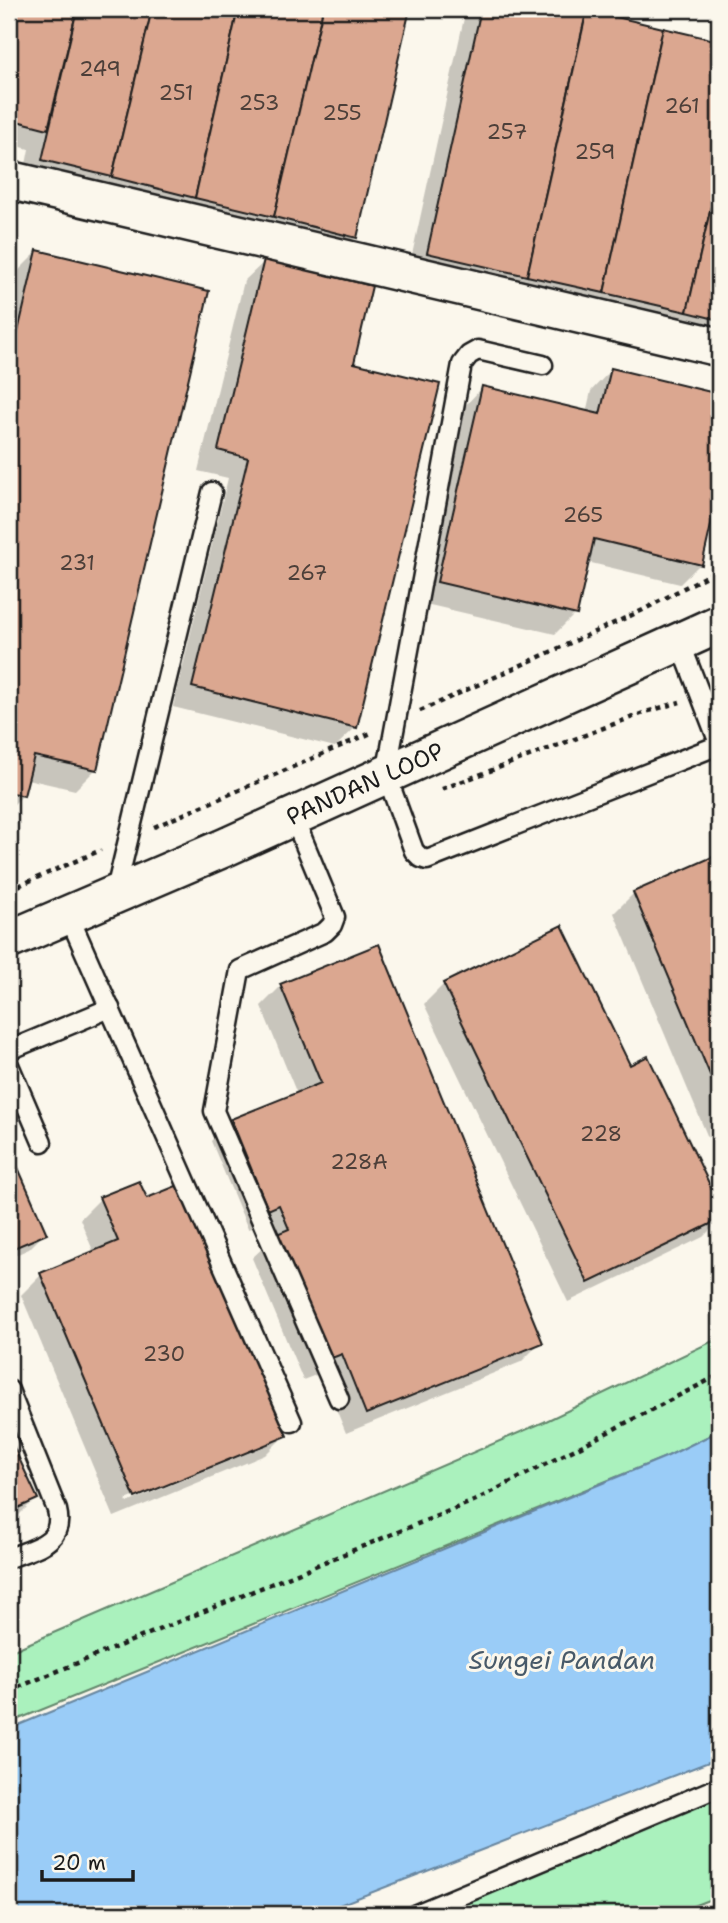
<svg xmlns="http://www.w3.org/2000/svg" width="728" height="1923" viewBox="0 0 728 1923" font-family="'Shantell Sans',sans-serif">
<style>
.green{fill:#aaf1bd;stroke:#63866c;stroke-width:2}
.water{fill:#9accf7;stroke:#68869f;stroke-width:2}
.shadow{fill:#0003;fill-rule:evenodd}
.building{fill:#dba790;stroke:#1c1c1c;stroke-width:2}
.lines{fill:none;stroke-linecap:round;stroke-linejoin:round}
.service-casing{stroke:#1c1c1c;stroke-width:23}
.minor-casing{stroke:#1c1c1c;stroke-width:42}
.path{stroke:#1c1c1c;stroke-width:4.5;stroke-dasharray:5 5;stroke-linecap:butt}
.service{stroke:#fbf7ec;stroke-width:18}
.minor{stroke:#fbf7ec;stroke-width:37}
.labels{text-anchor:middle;stroke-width:6;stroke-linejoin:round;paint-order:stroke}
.number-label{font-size:21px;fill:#4c3f39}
.street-label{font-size:24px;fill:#1c1c1c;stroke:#fbf7ec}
.water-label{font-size:26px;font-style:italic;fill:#485a69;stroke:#fbf7ec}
</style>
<rect width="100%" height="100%" fill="#fbf7ec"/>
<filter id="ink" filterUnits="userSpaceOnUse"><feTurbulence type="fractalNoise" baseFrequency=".0143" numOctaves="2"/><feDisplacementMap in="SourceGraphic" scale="14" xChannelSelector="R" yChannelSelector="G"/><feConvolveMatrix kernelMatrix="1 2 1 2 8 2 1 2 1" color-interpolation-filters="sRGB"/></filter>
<g filter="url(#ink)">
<g class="green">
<path d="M719 1338V1431L668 1456 9 1723V1652L544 1422Z"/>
<path d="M719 1787V1896L672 1914H416Z"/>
</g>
<path class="water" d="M719 1431V1758L316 1914H9V1729L668 1456Z"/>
<g class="shadow">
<path d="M9 9H408L355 237 335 257 23 180 29 149 9 144Z"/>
<path d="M466 9H585L584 12 719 43V344L408 273Z"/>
<path d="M37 252 95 770 75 790 27 779 23 795 9 809V307L17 272Z"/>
<path d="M265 261 351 365 356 727 335 747 173 707 228 478 198 471 244 281Z"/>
<path d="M611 370 719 396V482L700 564 680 584 587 562 575 614 555 634 417 602 462 409 482 388 586 413 591 391Z"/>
<path d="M719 856V1164L614 913 634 893Z"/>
<path d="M444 984 629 1067 647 1059 719 1208V1221L703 1237 568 1302 424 1004Z"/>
<path d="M281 986 541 1342 521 1362 346 1433 321 1373 303 1380 252 1258 267 1244 259 1225 248 1229 211 1141 231 1121 297 1094 261 1006Z"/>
<path d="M9 1151 45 1233 29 1249 9 1258Z"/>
<path d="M100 1199 285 1435 265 1455 114 1517 21 1295 41 1275 94 1253 80 1219ZM263 1444V1447L127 1503 126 1500Z"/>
<path d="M9 1441 36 1498 15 1519 9 1522Z"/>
</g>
<g class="building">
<path d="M9 9H77L48 129 9 119Z"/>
<path d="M77 9H152L112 177 42 160Z"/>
<path d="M152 9H238L195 198 112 177Z"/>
<path d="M238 9H323L274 217 195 198Z"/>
<path d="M323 9H410L357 238 274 217Z"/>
<path d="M481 9H587L527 276 427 253Z"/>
<path d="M587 10 663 28 604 293 527 276Z"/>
<path d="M663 28 719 41V171L687 312 604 293Z"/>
<path d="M719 171V320L687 312Z"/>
<path d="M37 250 209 291 97 770 34 756 24 796 9 792V370Z"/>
<path d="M264 259 372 286 354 363 440 384 357 728 192 687 248 458 218 450Z"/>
<path d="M611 368 719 394V490L702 565 594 539 577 615 437 582 482 386 600 414Z"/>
<path d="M719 854V1096L633 892Z"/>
<path d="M562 925 630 1065 648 1056 719 1204V1220L588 1283 443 983Z"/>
<path d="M379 944 543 1343 366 1414 342 1354 324 1361 272 1236 289 1229 279 1205 268 1210 231 1119 321 1083 280 984Z"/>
<path d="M9 1147 47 1234 9 1250Z"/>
<path d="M139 1181 147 1198 181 1184 287 1436 135 1498 40 1273 118 1241 99 1197Z"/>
<path d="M9 1437 38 1499 9 1512Z"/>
</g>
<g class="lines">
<g class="service-casing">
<g id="service">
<path d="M543 365 478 350 469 355 462 364 386 774 414 851 421 858 427 860 719 745"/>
<path d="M680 642 719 743"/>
<path d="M293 816 335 917 332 925 325 932 240 970 214 1111 339 1399"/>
<path d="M115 894 212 492"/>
<path d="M68 914 292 1422"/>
<path d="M9 1052 12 1049 110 1008"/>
<path d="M9 1065 42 1142"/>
<path d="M9 1390 57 1510C65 1543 34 1548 9 1558"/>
<path d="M416 1914 719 1787"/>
</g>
</g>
<g class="minor-casing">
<g id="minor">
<path d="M9 180 719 347"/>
<path d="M9 940 226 847 719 624"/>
</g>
</g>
<g class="path">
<path d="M420 711 643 610 719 569"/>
<path d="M442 789 646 712 680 702"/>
<path d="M154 827 371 733"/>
<path d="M9 890 101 850"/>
<path d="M9 1691 476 1500 719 1375"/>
</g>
<use href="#service" class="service"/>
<use href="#minor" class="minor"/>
</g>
</g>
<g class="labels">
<g class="number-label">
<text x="100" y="76">249</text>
<text x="176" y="100">251</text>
<text x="259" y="110">253</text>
<text x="682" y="113">261</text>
<text x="342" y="120">255</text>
<text x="507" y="139">257</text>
<text x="595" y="159">259</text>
<text x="583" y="522">265</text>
<text x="77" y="570">231</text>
<text x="307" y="580">267</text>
<text x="601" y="1141">228</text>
<text x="359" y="1169">228A</text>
<text x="164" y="1361">230</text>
</g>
<g class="street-label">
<text transform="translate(365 784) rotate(-24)" y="8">PANDAN LOOP</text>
</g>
<g class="water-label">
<text x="562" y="1669">Sungei Pandan</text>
</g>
</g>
<rect width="728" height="1923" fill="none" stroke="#fbf7ec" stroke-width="35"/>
<rect x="18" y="18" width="693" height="1888" fill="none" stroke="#1c1c1c" stroke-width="2.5" filter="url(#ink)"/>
<path d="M42 1870v10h91v-10" fill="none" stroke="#1c1c1c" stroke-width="3.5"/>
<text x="52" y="1870" font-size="21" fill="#1c1c1c" stroke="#fbf7ec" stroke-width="5" paint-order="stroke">20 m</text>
</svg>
